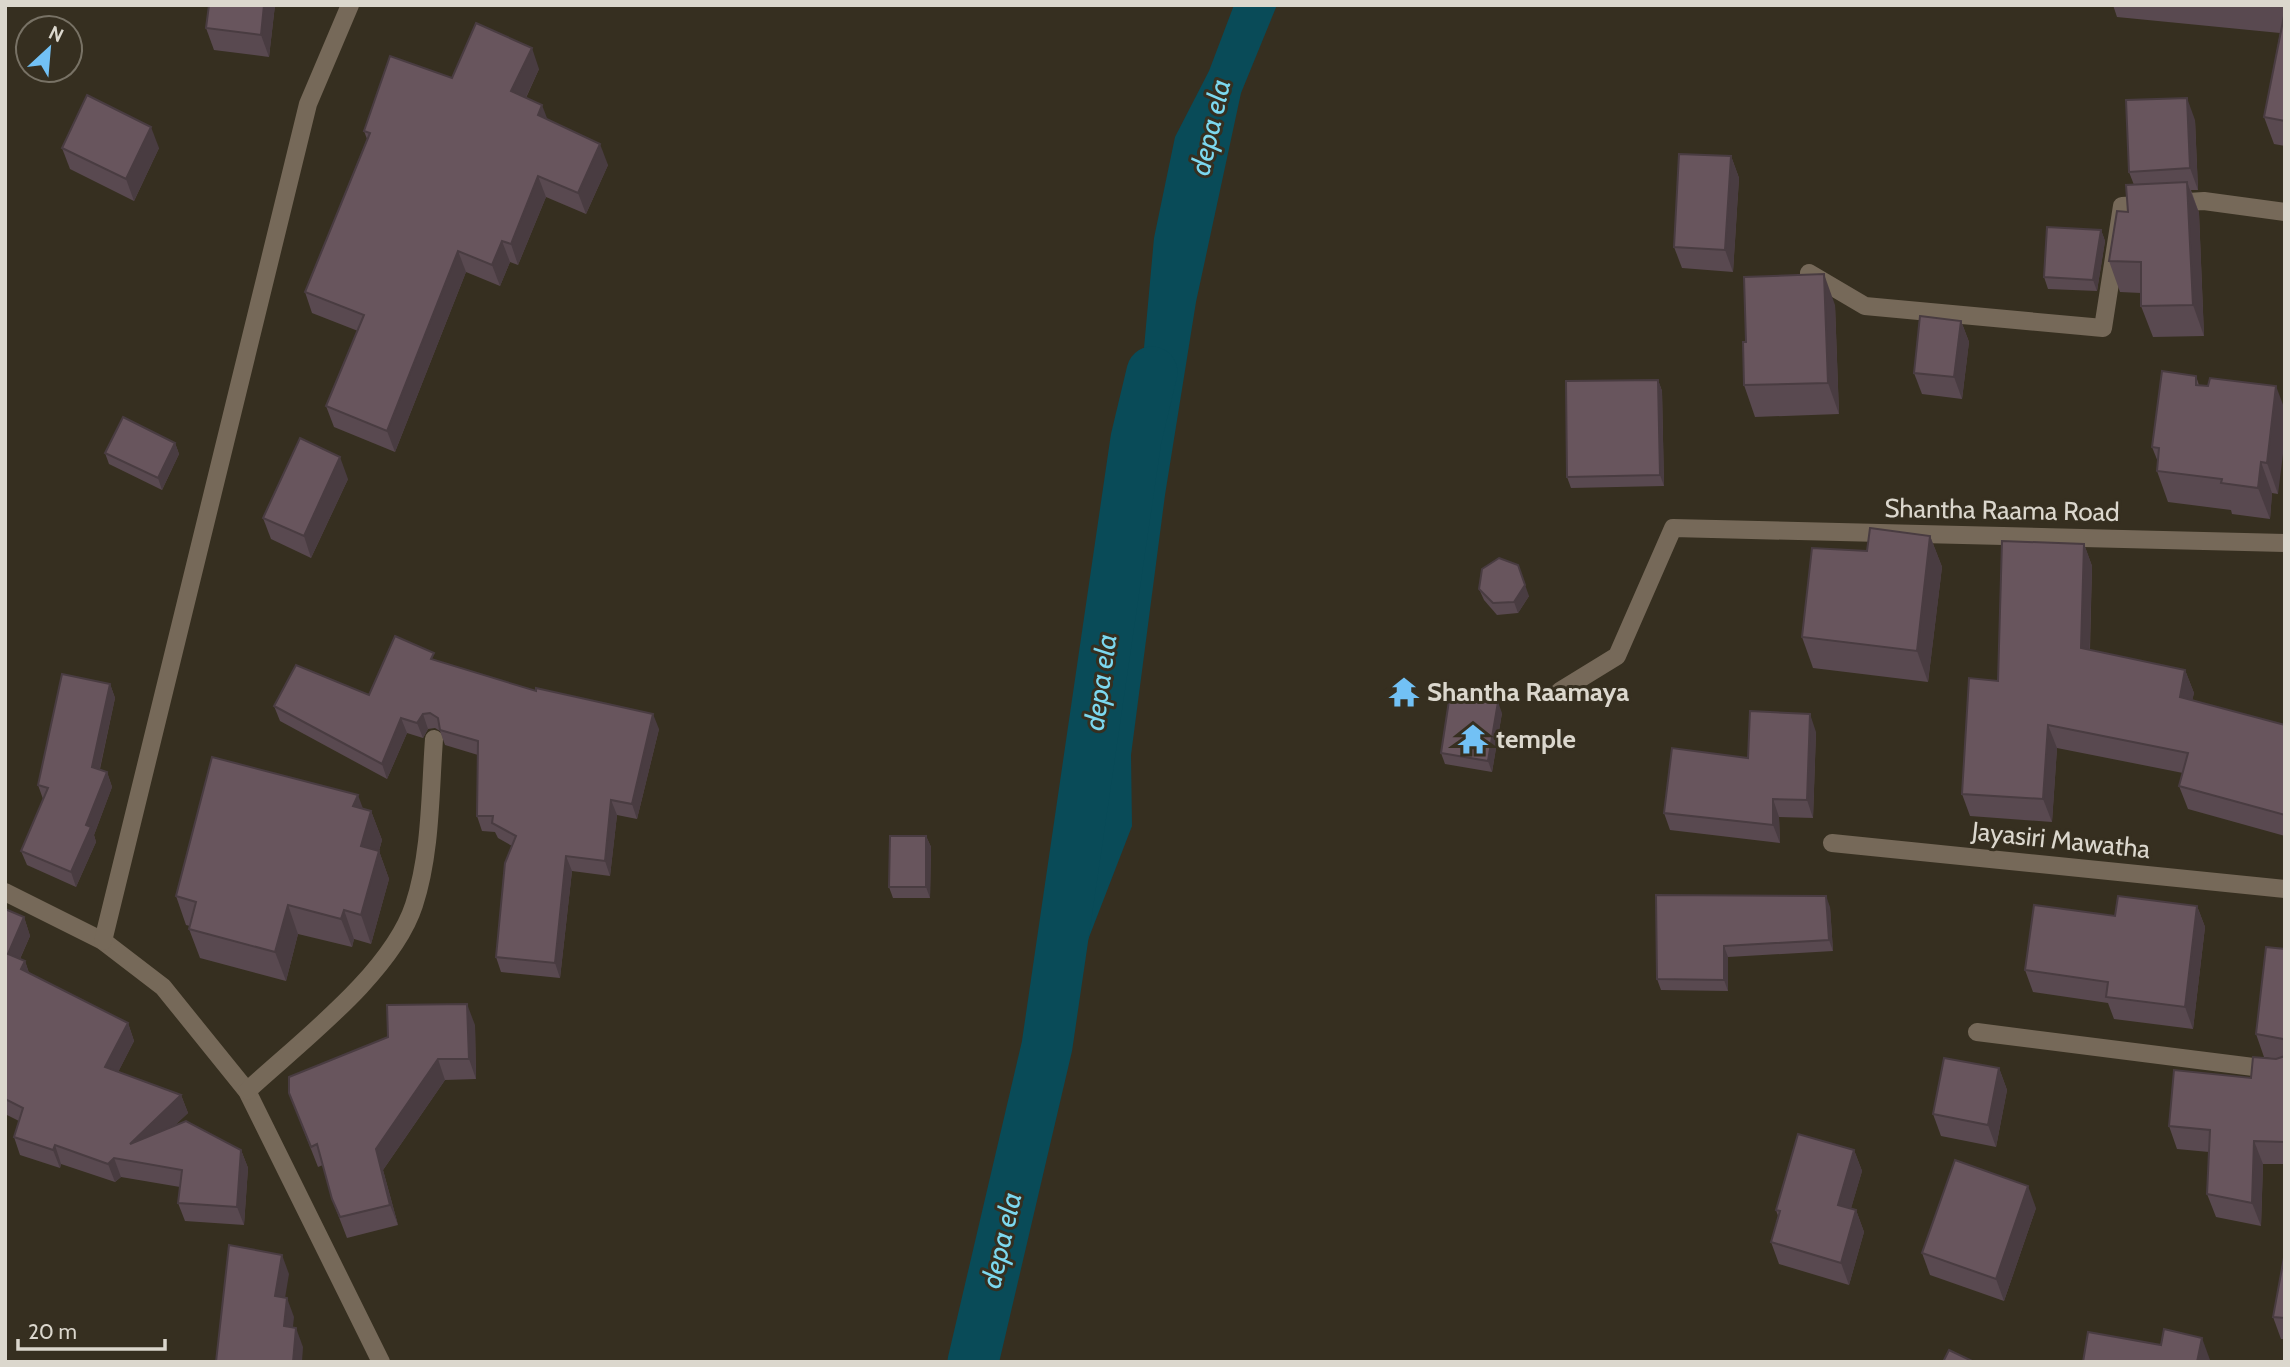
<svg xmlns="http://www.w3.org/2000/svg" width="2290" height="1367" viewBox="0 0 2290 1367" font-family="Cabin,sans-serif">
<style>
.water{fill:#094b58}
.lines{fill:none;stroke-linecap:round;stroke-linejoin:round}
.canal{stroke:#094b58;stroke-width:51}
.minor{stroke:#766959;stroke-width:18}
.wall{fill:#594950}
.shaded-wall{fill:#493c41}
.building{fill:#68555d;stroke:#493c41;stroke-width:2}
.labels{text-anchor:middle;stroke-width:6;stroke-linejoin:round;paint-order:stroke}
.street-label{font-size:26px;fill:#dbd7cd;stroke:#362f20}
.poi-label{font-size:26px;font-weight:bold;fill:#dbd7cd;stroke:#362f20;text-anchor:start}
.water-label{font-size:28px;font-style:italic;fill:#7cd8ef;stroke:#362f20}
</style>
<rect width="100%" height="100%" fill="#362f20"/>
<path class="water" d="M1234 5H1277L1241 93 1196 302 1165 495 1131 755 1132 826 1047 1046 1073 892 1095 813 1107 666 1129 513 1154 238 1175 137 1209 71Z"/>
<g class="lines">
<path class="canal" d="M973 1362 1047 1046 1136 439 1152 372"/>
<g class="minor">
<path d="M1809 273 1865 306 2103 328 2122 206 2204 201 2285 212"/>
<path d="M1560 691 1617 656 1673 528 2285 543"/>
<path d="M1832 843 2285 889"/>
<path d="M5 892 103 941 163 987 247 1091 381 1362"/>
<path d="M103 941 308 104 350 5"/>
<path d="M1977 1032 2285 1071"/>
<path d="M247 1091C300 1042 392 973 414 905 431 853 430 794 434 739"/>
</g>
</g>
<g class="wall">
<path d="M209 5H275L269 57 214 50 206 28Z"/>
<path d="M2113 5H2285V146L2274 144 2264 117 2280 33 2117 17Z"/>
<path d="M539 69 526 98 547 120 608 165 586 214 546 197 518 265 510 262 500 286 466 272 395 452 334 427 326 406 358 331 312 313 305 292 367 139 364 131 452 78Z"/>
<path d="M2195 120 2198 190H2191L2199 213 2204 336 2153 337 2141 306V293L2120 292 2109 261 2128 212 2134 185 2129 172Z"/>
<path d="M62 148H159L134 201 70 169Z"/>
<path d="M1731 156 1739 178 1733 272 1682 268 1674 247Z"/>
<path d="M2101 230 2105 241 2097 291 2048 289 2044 277Z"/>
<path d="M1835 305 1839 414 1755 417 1744 385Z"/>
<path d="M1961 321 1969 342 1962 399 1922 394 1914 373Z"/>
<path d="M2196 376 2199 385 2276 386 2278 494 2272 493 2270 519 2232 514 2231 510 2168 502 2157 471 2158 462 2152 447Z"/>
<path d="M1658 380 1662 391 1664 486 1571 488 1567 477Z"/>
<path d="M175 443 179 454 162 490 109 464 105 453Z"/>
<path d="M348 479 311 558 271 539 263 518Z"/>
<path d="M1930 536 1942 567 1928 682 1813 668 1802 637 1867 551Z"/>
<path d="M2084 544 2092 566 2090 650 2185 670 2194 693 2192 700 2285 725V836L2188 809 2179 786 2183 773 2057 748 2052 822 1970 816 1962 794 1998 681Z"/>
<path d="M1479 589 1529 596 1518 613 1497 615 1484 600Z"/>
<path d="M437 661 659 729 637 819 617 815 610 876 572 871 560 978 501 972 496 957 512 846 498 838 495 832 482 831 477 816 478 755 445 745 440 731 435 728 428 729 423 738 407 733 387 779 280 721 274 706 369 695Z"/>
<path d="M110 684 115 698 100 769 107 772 112 787 94 835 96 842 76 887 27 865 21 851 43 799 38 785Z"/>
<path d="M1502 713 1492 772 1445 764 1441 753Z"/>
<path d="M1816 732 1813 818 1779 817 1780 843 1670 830 1664 813 1748 758Z"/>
<path d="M363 809 371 811 382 840 379 851 389 879 371 944 354 939 352 947 298 934 286 981 200 958 189 929 190 926 186 925 176 896Z"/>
<path d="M926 836 931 847 930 898H893L889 887Z"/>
<path d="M1656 895 1830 907 1833 951 1728 957V991L1661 990 1657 979Z"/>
<path d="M2197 906 2205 927 2193 1029 2114 1019 2108 1003 2033 992 2025 970 2115 916Z"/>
<path d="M5 909 24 917 30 936 20 959 25 961 29 973 128 1023 134 1041 118 1072 181 1095 188 1113 175 1125 241 1150 248 1168 244 1225 185 1221 178 1203 180 1187 121 1177 115 1182 61 1164 60 1168 20 1155 14 1137 19 1121 5 1114Z"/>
<path d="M2285 949V1164H2263L2261 1226 2216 1217 2207 1194 2209 1152 2177 1149 2169 1126 2251 1078 2277 1059 2264 1057 2256 1034Z"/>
<path d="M475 1025 476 1079 445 1080 383 1170 398 1225 347 1238 332 1199 323 1165 318 1167 289 1093Z"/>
<path d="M1999 1068 2007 1090 1996 1147 1941 1136 1933 1114Z"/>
<path d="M1854 1150 1862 1171 1851 1208 1856 1210 1864 1232 1849 1285 1779 1264 1771 1242 1778 1216 1776 1210Z"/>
<path d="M2036 1208 2004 1301 1930 1275 1922 1253Z"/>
<path d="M2285 1252V1339H2281L2273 1317Z"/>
</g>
<g class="shaded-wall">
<path d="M264 5H275L269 57 261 35Z"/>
<path d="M532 48 539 69 519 112 511 91Z"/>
<path d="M2187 98 2195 120 2198 190 2190 168Z"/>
<path d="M542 105 550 126 538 115Z"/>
<path d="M151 127 159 148 134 201 126 179Z"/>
<path d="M600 144 608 165 586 214 578 193Z"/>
<path d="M1731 156 1739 178 1733 272 1725 250Z"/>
<path d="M538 176 546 197 518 265 511 244Z"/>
<path d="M2187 182 2199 213 2204 336 2193 305Z"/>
<path d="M2101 230 2105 241 2097 291 2093 280Z"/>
<path d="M502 241 510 262 500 286 492 265Z"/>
<path d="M458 251 466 272 395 452 387 431Z"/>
<path d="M1824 274 1835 305 1839 414 1828 383Z"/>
<path d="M1961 321 1969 342 1962 399 1954 377Z"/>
<path d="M1658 380 1662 391 1664 486 1660 475Z"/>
<path d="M2276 386 2285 410V438L2278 494 2267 463Z"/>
<path d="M175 443 179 454 162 490 158 478Z"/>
<path d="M340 457 348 479 311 558 304 536Z"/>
<path d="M2261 462 2272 493 2270 519 2258 488Z"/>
<path d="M1930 536 1942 567 1928 682 1917 651Z"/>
<path d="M2084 544 2092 566 2089 671 2081 648Z"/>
<path d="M1518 565 1529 596 1518 613 1514 602Z"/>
<path d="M2185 670 2194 693 2188 720 2180 697Z"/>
<path d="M110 684 115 698 97 781 92 767Z"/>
<path d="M1498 702 1502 713 1492 772 1488 761Z"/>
<path d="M423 714 428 729 423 738 417 723Z"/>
<path d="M653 714 659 729 637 819 632 804Z"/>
<path d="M1810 714 1816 732 1813 818 1807 800Z"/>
<path d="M401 718 407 733 387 779 382 764Z"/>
<path d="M2048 725 2057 748 2052 822 2043 799Z"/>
<path d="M107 772 112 787 94 835 96 842 76 887 71 872 86 825Z"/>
<path d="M358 795 368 822 371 811 382 840 372 875 361 846 353 806Z"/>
<path d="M1773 799 1779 817 1780 843 1773 825Z"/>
<path d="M611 800 617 815 610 876 605 861Z"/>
<path d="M926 836 931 847 930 898 926 887Z"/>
<path d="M379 851 389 879 371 944 361 915Z"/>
<path d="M566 856 572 871 560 978 555 963Z"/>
<path d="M1826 896 1830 907 1833 951 1829 940Z"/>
<path d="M288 905 298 934 286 981 275 952Z"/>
<path d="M2197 906 2205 927 2193 1029 2185 1007Z"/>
<path d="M344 910 354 939 352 947 341 919Z"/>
<path d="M24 917 30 936 14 972 8 954Z"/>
<path d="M1724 946 1728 957V991L1724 980Z"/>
<path d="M25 961 31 979 21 969Z"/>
<path d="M467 1004 475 1025 476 1079 469 1059Z"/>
<path d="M128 1023 134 1041 111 1086 105 1067Z"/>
<path d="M438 1059 445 1080 383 1170 398 1225 390 1205 376 1149Z"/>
<path d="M1999 1068 2007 1090 1996 1147 1988 1125Z"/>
<path d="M181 1095 188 1113 136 1162 130 1144Z"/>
<path d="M2254 1141 2263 1164 2261 1226 2252 1203Z"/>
<path d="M55 1145 61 1164 60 1168 53 1150Z"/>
<path d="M241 1150 248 1168 244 1225 237 1207Z"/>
<path d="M1854 1150 1862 1171 1846 1226 1838 1205Z"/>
<path d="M114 1158 121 1177 115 1182 108 1164Z"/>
<path d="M2028 1186 2036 1208 2004 1301 1996 1279Z"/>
<path d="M1856 1210 1864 1232 1849 1285 1841 1263Z"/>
<path d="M282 1255 289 1274 282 1316 275 1296Z"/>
<path d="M287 1298 294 1317 291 1345 284 1326Z"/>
<path d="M296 1328 303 1347 302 1362H293Z"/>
<path d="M2202 1338 2210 1360V1362H2197Z"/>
</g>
<g class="building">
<path d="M209 5H264L261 35 206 28Z"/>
<path d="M2285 11V121L2264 117Z"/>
<path d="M476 23 532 48 511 91 542 105 538 115 600 144 578 193 538 176 511 244 502 241 492 265 458 251 387 431 326 406 364 315 305 292 370 133 364 131 390 56 452 78Z"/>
<path d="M87 95 151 127 126 179 62 148Z"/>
<path d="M2187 98 2190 168 2129 172 2126 100Z"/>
<path d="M1679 154 1731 156 1725 250 1674 247Z"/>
<path d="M2187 182 2193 305 2141 306V262L2109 261 2117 211 2128 212 2126 185Z"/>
<path d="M2047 227 2101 230 2093 280 2044 277Z"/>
<path d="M1824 274 1828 383 1744 385 1743 342H1746L1744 277Z"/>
<path d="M1920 316 1961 321 1954 377 1914 373Z"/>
<path d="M2162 371 2196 376V385L2208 386 2210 378 2276 386 2267 463 2261 462 2258 488 2221 483 2222 479 2157 471 2159 448 2152 447Z"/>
<path d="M1658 380 1660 475 1567 477 1566 381Z"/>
<path d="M123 417 175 443 158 478 105 453Z"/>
<path d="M300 438 340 457 304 536 263 518Z"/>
<path d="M1870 528 1930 536 1917 651 1802 637 1812 548 1867 551Z"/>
<path d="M2002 541 2084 544 2081 648 2185 670 2180 697 2285 725V815L2179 786 2188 753 2048 725 2043 799 1962 794 1969 678 1998 681Z"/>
<path d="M1499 558 1518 565 1525 585 1514 602 1493 603 1479 589 1482 569Z"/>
<path d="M395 636 434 653 431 659 536 691V688L653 714 632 804 611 800 605 861 566 856 555 963 496 957 505 863 516 836 492 823 493 816H477L478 741 440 730 438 718 430 713 423 714 417 723 401 718 382 764 274 706 296 665 369 695Z"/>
<path d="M62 674 110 684 92 767 107 772 86 825 91 827 71 872 21 851 48 788 38 785Z"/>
<path d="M1450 694 1498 702 1488 761 1441 753Z"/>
<path d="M1750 711 1810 714 1807 800 1773 799V825L1664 813 1672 748 1748 758Z"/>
<path d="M212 757 358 795 353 806 371 811 361 846 379 851 361 915 344 910 341 919 288 905 275 952 189 929 196 902 176 896Z"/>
<path d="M890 836H926V887H889Z"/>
<path d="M1656 895 1826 896 1829 940 1724 946V980L1657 979Z"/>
<path d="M2118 896 2197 906 2185 1007 2106 997 2108 982 2025 970 2034 905 2115 916Z"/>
<path d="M5 909 24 917 8 954 25 961 21 969 128 1023 105 1067 181 1095 130 1144 186 1121 241 1150 237 1207 178 1203 182 1170 114 1158 108 1164 55 1145 53 1150 14 1137 23 1108 5 1099Z"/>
<path d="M2266 947 2285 949V1041L2283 1039 2256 1034Z"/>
<path d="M467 1004 469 1059H438L376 1149 390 1205 340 1217 332 1199 317 1144 311 1147 289 1093V1077L388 1037 387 1005Z"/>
<path d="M2285 1056V1142L2254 1141 2252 1203 2207 1194 2210 1130 2169 1126 2174 1070 2251 1078 2253 1057 2276 1059Z"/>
<path d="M1944 1058 1999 1068 1988 1125 1933 1114Z"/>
<path d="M1798 1134 1854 1150 1838 1205 1856 1210 1841 1263 1771 1242 1780 1211 1776 1210Z"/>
<path d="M1955 1160 2028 1186 1996 1279 1922 1253Z"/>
<path d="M229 1245 282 1255 275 1296 287 1298 284 1326 296 1328 293 1362H216Z"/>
<path d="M2285 1252V1318L2273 1317Z"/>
<path d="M2164 1329 2202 1338 2197 1362H2083L2088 1332 2161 1345Z"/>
<path d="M1949 1350 1974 1362H1943Z"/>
</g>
<defs>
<g id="temple-bare" transform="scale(2.415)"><path d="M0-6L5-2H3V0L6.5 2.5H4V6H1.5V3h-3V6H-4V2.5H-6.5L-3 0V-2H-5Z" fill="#72c1f5" stroke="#362f20" stroke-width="2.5" paint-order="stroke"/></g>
</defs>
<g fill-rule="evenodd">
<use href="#temple-bare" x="1404" y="692"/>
<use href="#temple-bare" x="1473" y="739"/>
</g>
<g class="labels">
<g class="street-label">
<text transform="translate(2002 510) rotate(1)" y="9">Shantha Raama Road</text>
<text transform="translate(2061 840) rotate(6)" y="9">Jayasiri Mawatha</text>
</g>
<g class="poi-label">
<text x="1427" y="701">Shantha Raamaya</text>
<text x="1496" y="748">temple</text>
</g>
<g class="water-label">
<text transform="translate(1210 127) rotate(-77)" y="10">depa ela</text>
<text transform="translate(1100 682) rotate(-82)" y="10">depa ela</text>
<text transform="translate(1001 1240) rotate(-77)" y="10">depa ela</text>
</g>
</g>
<rect width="2290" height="1367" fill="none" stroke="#dbd7cd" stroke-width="14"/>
<g transform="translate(49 49) rotate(26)"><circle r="33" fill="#362f20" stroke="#787265" stroke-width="2"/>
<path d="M0-5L12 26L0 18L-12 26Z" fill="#72c1f5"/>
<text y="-10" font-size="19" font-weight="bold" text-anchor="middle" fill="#dbd7cd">N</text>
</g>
<path d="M18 1339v10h147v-10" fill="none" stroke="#dbd7cd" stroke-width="3.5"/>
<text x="28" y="1339" font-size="21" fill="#dbd7cd" stroke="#362f20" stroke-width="5" paint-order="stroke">20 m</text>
</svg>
